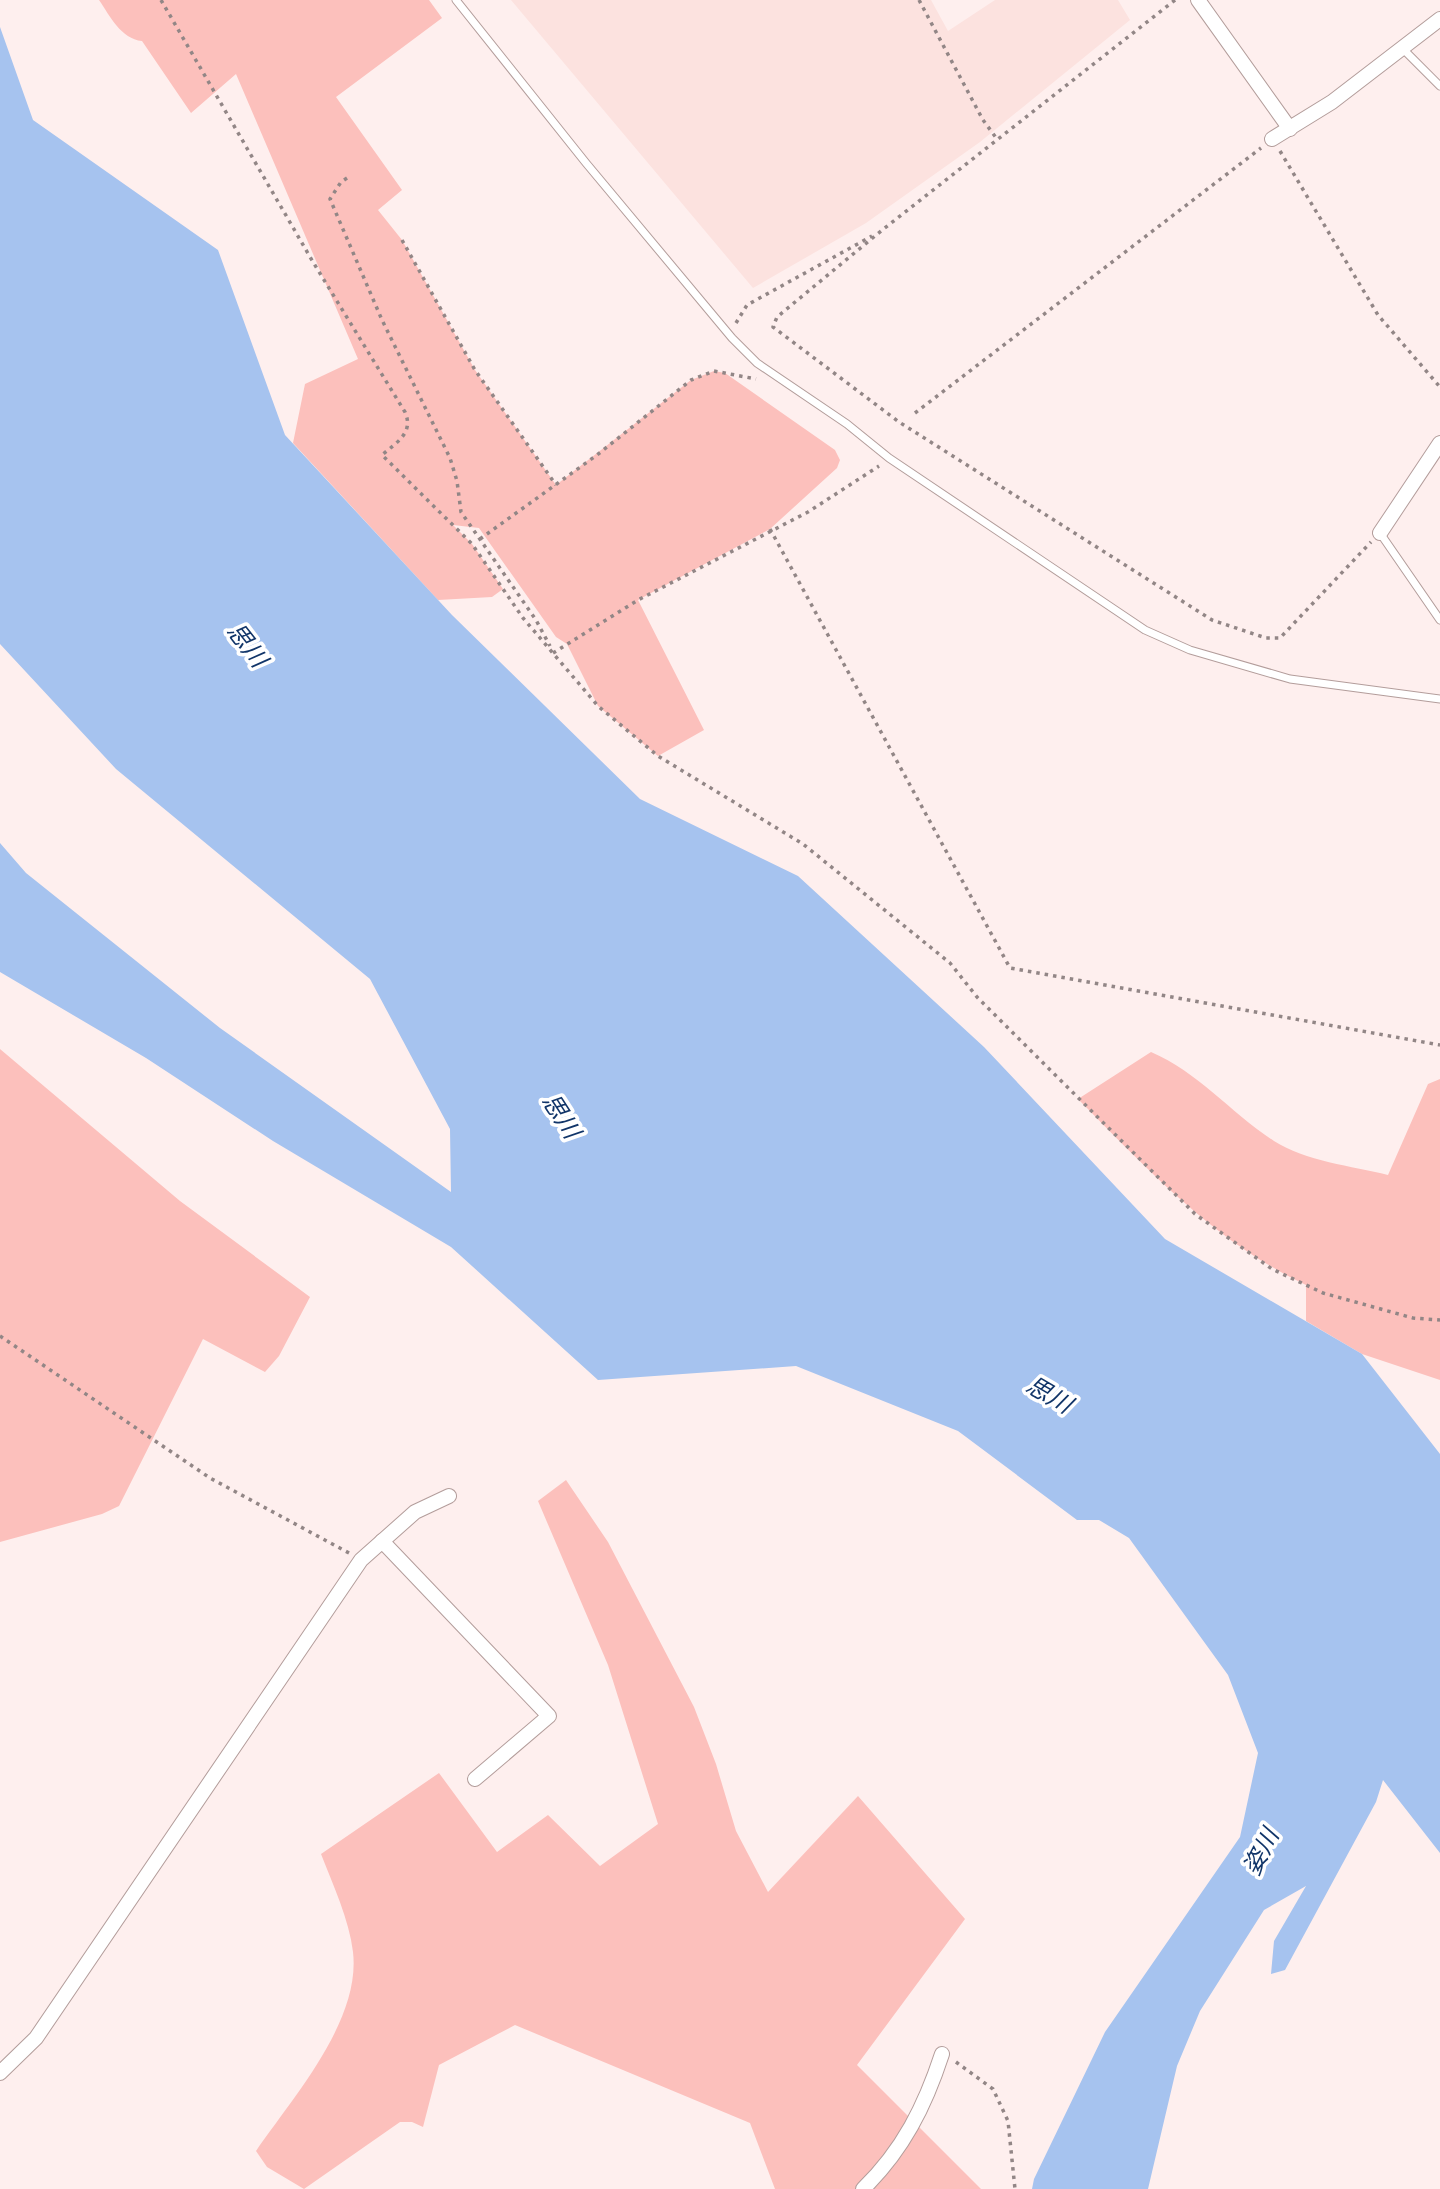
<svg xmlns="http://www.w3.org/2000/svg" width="1440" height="2189" viewBox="0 0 1440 2189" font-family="'Nunito Sans','Noto Sans JP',sans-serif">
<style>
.built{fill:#fce2df}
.green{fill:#fcc0bc}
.water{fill:#a6c3ef}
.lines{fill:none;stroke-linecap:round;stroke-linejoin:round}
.service-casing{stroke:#b39d9b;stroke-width:9}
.minor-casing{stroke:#b39d9b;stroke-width:16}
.path{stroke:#928686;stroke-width:3.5;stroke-dasharray:3.5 5;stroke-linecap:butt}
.service{stroke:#fff;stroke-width:7}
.minor{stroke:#fff;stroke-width:14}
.labels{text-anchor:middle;stroke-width:7;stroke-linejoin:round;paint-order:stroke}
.water-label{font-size:24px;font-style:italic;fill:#113569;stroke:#fff}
</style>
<rect width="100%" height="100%" fill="#feefee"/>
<path class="built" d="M511 0H931L948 31 995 0H1118L1130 20 980 142 866 223 753 288Z"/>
<g class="green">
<path d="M99 0H429L442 18 336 97 402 190 378 210 402 240 475 370 556 485 691 380 714 371 725 373 835 450 840 460 837 468 770 529 638 600 704 730 658 756 598 706 567 644 556 637 479 528 453 525 472 544 503 589 492 597 438 600 293 443 305 384 358 359 236 74 191 113 142 41C121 39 110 16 99 0Z"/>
<path d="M0 1049 180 1201 310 1297 279 1356 265 1372 203 1339 119 1506 102 1514 0 1542Z"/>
<path d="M1151 1052C1198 1072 1231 1113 1274 1141 1305 1161 1352 1166 1388 1175L1428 1084 1440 1079V1380L1362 1354 1306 1321V1285C1215 1242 1148 1170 1078 1099Z"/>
<path d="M566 1480 608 1542 694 1707 716 1764 736 1831 768 1892 858 1796 965 1919 857 2065 981 2189H775L750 2123 515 2025 439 2065 423 2127 412 2122H400L304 2189 267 2167 256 2151C293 2097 361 2021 353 1952 349 1919 333 1885 321 1854L439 1773 497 1852 548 1815 600 1866 658 1824 608 1665 538 1501Z"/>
</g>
<path class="water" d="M0 27 33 120 218 250 285 435 452 615 640 799 798 876 984 1047 1165 1239 1362 1354 1440 1454V1853L1383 1780 1376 1802 1285 1970 1271 1974 1274 1941 1306 1886 1264 1910 1200 2011 1177 2066 1148 2189H1032L1034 2179 1105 2032 1240 1837 1258 1753 1228 1675 1129 1538 1099 1520H1077L958 1431 796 1366 598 1380 451 1247 273 1141 146 1058 0 972V843L26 873 220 1028 451 1192 450 1129 370 979 116 769 0 644Z"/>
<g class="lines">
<g class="service-casing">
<g id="service">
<path d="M456 0 586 163 732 338 757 363 847 424 889 458 1145 630 1190 650 1290 679 1440 699"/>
<path d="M1404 50 1440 86"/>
<path d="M1380 533 1440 620"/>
</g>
</g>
<g class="minor-casing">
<g id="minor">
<path d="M1198 0 1290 129"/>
<path d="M1272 139 1332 102 1440 19"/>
<path d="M1380 533 1440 443"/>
<path d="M382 1541 549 1716 475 1779"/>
<path d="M0 2073 36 2038 361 1560 415 1512 449 1496"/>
<path d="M863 2189C903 2150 925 2106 942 2054"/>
</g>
</g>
<g class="path">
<path d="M161 0 313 262 405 412C414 433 397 442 382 455L472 544 523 618 598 706 658 756 803 844 950 963 977 997 1195 1214 1272 1269 1323 1293 1413 1318 1440 1320"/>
<path d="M919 0 983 120 997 139"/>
<path d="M1175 0 881 231 777 317 773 327 899 422 1212 620 1266 638H1280L1371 542"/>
<path d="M1280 151 1378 315 1440 387"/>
<path d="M347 178 341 182 330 199 382 320 450 458 457 481 461 512 536 620 550 646"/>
<path d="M402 240 475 370 556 485"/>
<path d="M736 323 747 305 872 236"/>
<path d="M915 413 1261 148"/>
<path d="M770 529 1010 968 1440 1045"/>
<path d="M480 539 597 455 691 380 714 371 756 379"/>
<path d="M553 653 638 600 808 512 879 466"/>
<path d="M0 1336 210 1478 349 1553"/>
<path d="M956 2062 993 2089 1008 2121 1015 2189"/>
</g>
<use href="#service" class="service"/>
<use href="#minor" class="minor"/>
</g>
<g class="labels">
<g class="water-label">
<text transform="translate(247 645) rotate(52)" y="8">思川</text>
<text transform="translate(561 1116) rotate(57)" y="8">思川</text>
<text transform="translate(1049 1395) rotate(30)" y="8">思川</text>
<text transform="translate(1261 1852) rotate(-63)" y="8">姿川</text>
</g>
</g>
</svg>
